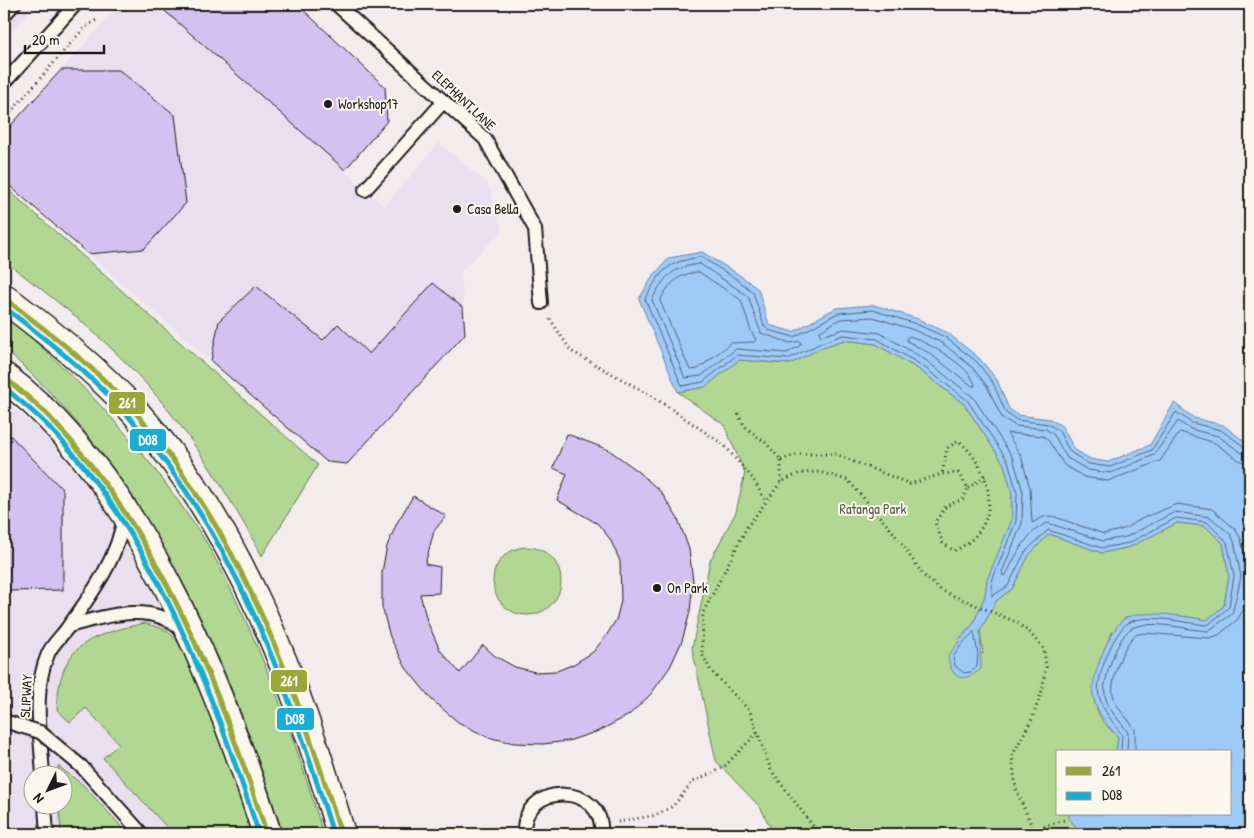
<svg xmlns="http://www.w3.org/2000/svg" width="1254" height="838" viewBox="0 0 1254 838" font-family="'Patrick Hand',sans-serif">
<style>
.built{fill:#eadfee;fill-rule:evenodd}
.green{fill:#b1d792;stroke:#667a57}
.water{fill:#9ecaf8;stroke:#6a84a0}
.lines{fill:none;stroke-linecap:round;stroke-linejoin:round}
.shore{stroke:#506274;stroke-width:1}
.building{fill:#d5c1f1;stroke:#1c1c1c}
.service-casing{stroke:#1c1c1c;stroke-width:16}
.secondary-casing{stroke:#1c1c1c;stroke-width:31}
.path{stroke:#1c1c1c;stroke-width:3;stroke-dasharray:1 4;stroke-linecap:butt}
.service{stroke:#fbf7ec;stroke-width:12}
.secondary{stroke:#fbf7ec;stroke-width:28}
.service-bridge-casing{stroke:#1c1c1c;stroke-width:16;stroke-linecap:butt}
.service-bridge{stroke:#fbf7ec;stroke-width:12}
.bus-1-casing{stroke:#fbf7ec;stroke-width:9}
.bus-2-casing{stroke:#fbf7ec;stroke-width:9}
.bus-1{stroke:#99a838;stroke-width:5}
.bus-2{stroke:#19acd4;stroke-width:5}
.poi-dot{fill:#1c1c1c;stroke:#fbf7ec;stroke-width:2}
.labels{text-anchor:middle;stroke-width:4;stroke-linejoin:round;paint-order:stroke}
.street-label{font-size:14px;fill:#1c1c1c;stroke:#fbf7ec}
.poi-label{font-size:14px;fill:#1c1c1c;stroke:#fbf7ec;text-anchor:start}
.park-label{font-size:14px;fill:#505d45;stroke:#fbf7ec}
.line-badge{stroke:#fbf7ec;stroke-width:2}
.badge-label{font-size:14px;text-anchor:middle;font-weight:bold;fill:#fff}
</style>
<rect width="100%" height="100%" fill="#f3eced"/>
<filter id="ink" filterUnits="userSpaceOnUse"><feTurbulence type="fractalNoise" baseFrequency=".02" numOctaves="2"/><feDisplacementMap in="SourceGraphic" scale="10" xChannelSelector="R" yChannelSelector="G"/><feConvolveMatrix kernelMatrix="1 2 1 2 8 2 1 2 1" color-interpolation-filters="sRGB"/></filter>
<g filter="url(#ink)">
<g class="built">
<path d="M4 4H36L4 40Z"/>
<path d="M121 4H297L385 87 387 121 345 171 384 206 439 143 488 184 503 231 461 271 465 334 347 464 327 462 4 181V133Z"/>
<path d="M4 401 43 432 94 479 104 498 111 519 142 571 185 653 256 834H4ZM32 776H62V806H32Z"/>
</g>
<g class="green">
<path d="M4 186 318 465 262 556C227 492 186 425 135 372 95 330 50 295 4 261Z"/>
<path d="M4 314C72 372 133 435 183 508 192 522 203 535 210 549 259 639 295 737 323 834H283C227 656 149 474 4 349Z"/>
<path d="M844 340 876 344 918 369 964 404 1004 464 1012 493V520L987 580 985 596 973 624 957 641 983 654 980 631 996 601 1012 589 1029 555 1049 534 1102 553 1130 547 1177 523 1205 526 1223 543 1229 576 1224 606 1207 620 1179 616 1113 631C1100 658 1084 691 1102 720 1106 726 1113 732 1118 737L1116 752H1058V814H1069L1081 834H774L760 807 716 761 692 648 710 561 736 512 745 473 724 425 678 392 705 387 739 360 790 364 823 347Z"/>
<circle cx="527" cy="581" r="34"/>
<path d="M145 623C151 626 161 627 167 631 197 650 242 795 256 834H173L103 758 119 744 86 708 70 722 57 710C59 644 88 636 145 623Z"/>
<path d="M58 766 83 785 128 834H61L59 806H62V776L58 775Z"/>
</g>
<path class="water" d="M702 252 741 276 758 289 769 325 793 332 836 308 874 305 918 319 948 333 980 359 997 380 1009 409 1018 415 1050 419 1063 427 1074 449 1090 459 1108 462 1150 445 1174 403 1194 418 1223 425 1248 444 1250 447V834H1081L1069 818V814H1230V752H1116L1118 737C1107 725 1096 712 1093 695 1090 678 1110 629 1124 619 1140 608 1188 617 1207 620L1224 606 1229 576 1223 543 1205 526 1177 523 1130 547 1102 553 1049 534 1029 555 1012 589 996 601 980 631 981 669C963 684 951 679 948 656L973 624 985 596 987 580 1012 520V493L1004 464 964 404 918 369 876 344 844 340 823 347 790 364 739 360 705 387 678 392 639 299 653 276 669 258Z"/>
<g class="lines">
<g class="shore">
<path d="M700 264 748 296 761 333 790 343 800 341 801 345 787 353 736 349 701 376 685 378 652 300C664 276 673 267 700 264Z"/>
<path d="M699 272 741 300 751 331 756 340 754 342 731 343 698 369 690 370 660 301C669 283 679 273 699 272Z"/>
<path d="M910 336C927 343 972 366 975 386H972L929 353 907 341V338Z"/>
<path d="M974 632 978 654 977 666 970 672 964 673 955 666 953 657 962 644Z"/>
<path d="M1121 752 1122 735C1113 722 1104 713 1099 696 1094 681 1114 631 1128 623 1146 612 1188 624 1208 625L1229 607 1234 576 1227 542 1207 522 1176 518 1129 543 1102 548 1048 530 1025 552 1008 586 992 596V581L1016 521 1017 493 1008 461 967 400 921 365 877 339 843 335 821 343 788 359 737 355 703 382 682 386 645 299C662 269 667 262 701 257L738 280 753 292 764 326 768 330 794 337 838 313 873 310 916 324 945 337 977 362 993 383 1006 413 1017 420 1048 424 1059 431 1070 452 1089 464 1110 467 1152 450 1176 412 1192 423 1221 430 1246 448 1250 449"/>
<path d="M1127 752 1128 733C1120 719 1107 711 1105 694 1102 680 1119 634 1132 628 1151 619 1188 630 1208 631L1232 614 1241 577 1234 541 1231 535 1210 517 1175 512 1126 537 1103 541 1048 523C1027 530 1015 557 1006 575L1003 576 1002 572 1022 523 1023 492 1013 458 973 397 924 359 880 333 844 329 821 336 819 332 840 319 873 317 914 330 942 343 972 367 987 386 1002 418 1016 426 1046 429 1054 435 1067 458 1088 470 1111 473 1154 455 1178 421 1190 429 1218 436 1242 453 1250 455"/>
<path d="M1135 752V730C1128 717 1116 710 1113 694 1110 682 1123 646 1133 637 1136 634 1139 634 1144 633L1209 638 1219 635 1238 619 1243 610 1248 575 1241 539 1235 529 1212 509 1177 504 1143 518 1124 529 1104 534 1052 516 1043 517 1032 523 1030 488 1021 456 1007 433 1043 436 1048 440 1064 465 1084 477 1108 481 1160 461 1180 432 1215 443 1240 461 1250 463"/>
</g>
</g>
<g class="building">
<path d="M157 4H297L385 87 387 121 345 170Z"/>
<path d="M61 70H119L175 115 186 203 144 249 88 254 4 181V133Z"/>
<path d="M433 283 463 308 465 334 347 464 327 462 211 361 219 321 256 286 323 340 338 324 369 354Z"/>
<path d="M4 429 63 490V590L4 591Z"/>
<path d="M567 434 609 450 638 471 661 492 678 519 689 549 693 581 690 612 682 641 670 667 651 694 629 715 599 731 568 741 543 744 514 743 487 737 458 722 432 700 406 668 390 637 382 607V572L387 546 397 523 413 496 446 516 434 531 425 564 440 567 439 593 420 594 427 621 440 650 460 673 483 645 495 656 515 667 535 672 557 671 574 664 593 652 606 636 616 620 621 601 620 561 610 539 598 524 557 500 567 474 553 468Z"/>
</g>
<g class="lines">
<g class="service-casing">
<g id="service">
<path d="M336 4 485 139 535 229 541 303"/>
<path d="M4 15 14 4"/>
<path d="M4 83 76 4"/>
<path d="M365 190 444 101"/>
<path d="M69 626C103 617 152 600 181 630"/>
<path d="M82 767 142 834"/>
<path d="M43 776C41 737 32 691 48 654 52 644 62 636 68 627 92 594 119 557 124 515"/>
<path d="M45 806 47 834"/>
<path d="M524 834C521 780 606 783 601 834"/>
</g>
</g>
<g class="secondary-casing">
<g id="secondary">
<path d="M4 298C50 333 96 369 135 412 240 529 298 686 341 834"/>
<path d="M4 377C138 478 217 678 267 834"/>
</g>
</g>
<g class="path">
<path d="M4 120 84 28 98 19"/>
<path d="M550 319 571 351 652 396 724 445 753 479 766 502"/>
<path d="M738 414 745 427 766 443 781 460V482"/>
<path d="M781 460 799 454H835L910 484 942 474 958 473 968 488 963 499 946 506 935 522 943 543 954 551C1004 528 995 473 959 441L947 448 942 474"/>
<path d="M968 488 985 476"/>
<path d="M618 822 656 815 673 806 693 782 723 768 757 733"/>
<path d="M819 834 771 770 750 711 711 671 702 654 703 613 747 527 781 482 800 473 819 472 848 480 893 532 924 576 942 591 1016 622 1030 633 1044 649 1046 667 1042 691 1032 719 1012 756 1016 789 1035 834"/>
<path d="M1020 834 1067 819"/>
</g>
<use href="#service" class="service"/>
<use href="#secondary" class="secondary"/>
<g class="service-bridge-casing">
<path id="service-bridge" d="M4 721 40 732 82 767"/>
</g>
<use href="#service-bridge" class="service-bridge"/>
<g class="bus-1-casing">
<g id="bus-1">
<path d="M4 298C50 333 97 369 135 412 240 533 295 683 341 834"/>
<path d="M4 377C20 391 38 404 52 420 161 534 218 687 267 834"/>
</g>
</g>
<g class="bus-2-casing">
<g id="bus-2">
<path d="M4 307C48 341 92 375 129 417 234 535 288 685 333 834"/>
<path d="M4 387C18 399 33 411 46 424 154 533 212 692 259 834"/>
</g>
</g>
<use href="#bus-1" class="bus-1"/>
<use href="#bus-2" class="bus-2"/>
</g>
</g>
<g class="poi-dot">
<circle cx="328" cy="104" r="5"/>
<circle cx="457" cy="209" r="5"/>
<circle cx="657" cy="588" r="5"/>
</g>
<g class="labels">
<g class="street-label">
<text transform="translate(464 100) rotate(43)" y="5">ELEPHANT LANE</text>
<text transform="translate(26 696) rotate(-87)" y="5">SLIPWAY</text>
</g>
<g class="poi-label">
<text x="338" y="109">Workshop17</text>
<text x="467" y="214">Casa Bella</text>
<text x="667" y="593">On Park</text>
</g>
<g class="park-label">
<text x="873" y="514">Ratanga Park</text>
</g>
</g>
<g class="line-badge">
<rect x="108" y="391" width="38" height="24" rx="5" fill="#99a838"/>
<rect x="129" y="428" width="38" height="24" rx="5" fill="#19acd4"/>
<rect x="270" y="669" width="38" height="24" rx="5" fill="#99a838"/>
<rect x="276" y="707" width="39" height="24" rx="5" fill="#19acd4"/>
</g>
<g class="badge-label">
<text x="127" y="408">261</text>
<text x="148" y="445">D08</text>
<text x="289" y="686">261</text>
<text x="295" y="724">D08</text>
</g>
<rect width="1254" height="838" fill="none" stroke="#fbf7ec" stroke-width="20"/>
<rect x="10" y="10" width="1234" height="818" fill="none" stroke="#1c1c1c" stroke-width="2" filter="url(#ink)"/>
<rect x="1056" y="750" width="175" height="65" fill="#fbf7ec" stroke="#a29f99"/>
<rect x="1066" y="767" width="25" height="8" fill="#99a838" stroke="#a29f99"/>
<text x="1102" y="776" font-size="15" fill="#1c1c1c">261</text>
<rect x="1066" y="792" width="25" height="8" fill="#19acd4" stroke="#a29f99"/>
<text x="1102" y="800" font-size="15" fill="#1c1c1c">D08</text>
<g transform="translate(48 790) rotate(228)"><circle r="24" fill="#fbf7ec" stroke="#a29f99"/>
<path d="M0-4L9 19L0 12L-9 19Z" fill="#1c1c1c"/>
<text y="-8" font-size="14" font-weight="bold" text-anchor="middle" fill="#1c1c1c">N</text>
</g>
<path d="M25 45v8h79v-8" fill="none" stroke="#1c1c1c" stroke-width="2.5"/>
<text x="32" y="45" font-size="15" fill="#1c1c1c" stroke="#fbf7ec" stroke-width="4" paint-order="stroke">20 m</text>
</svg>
